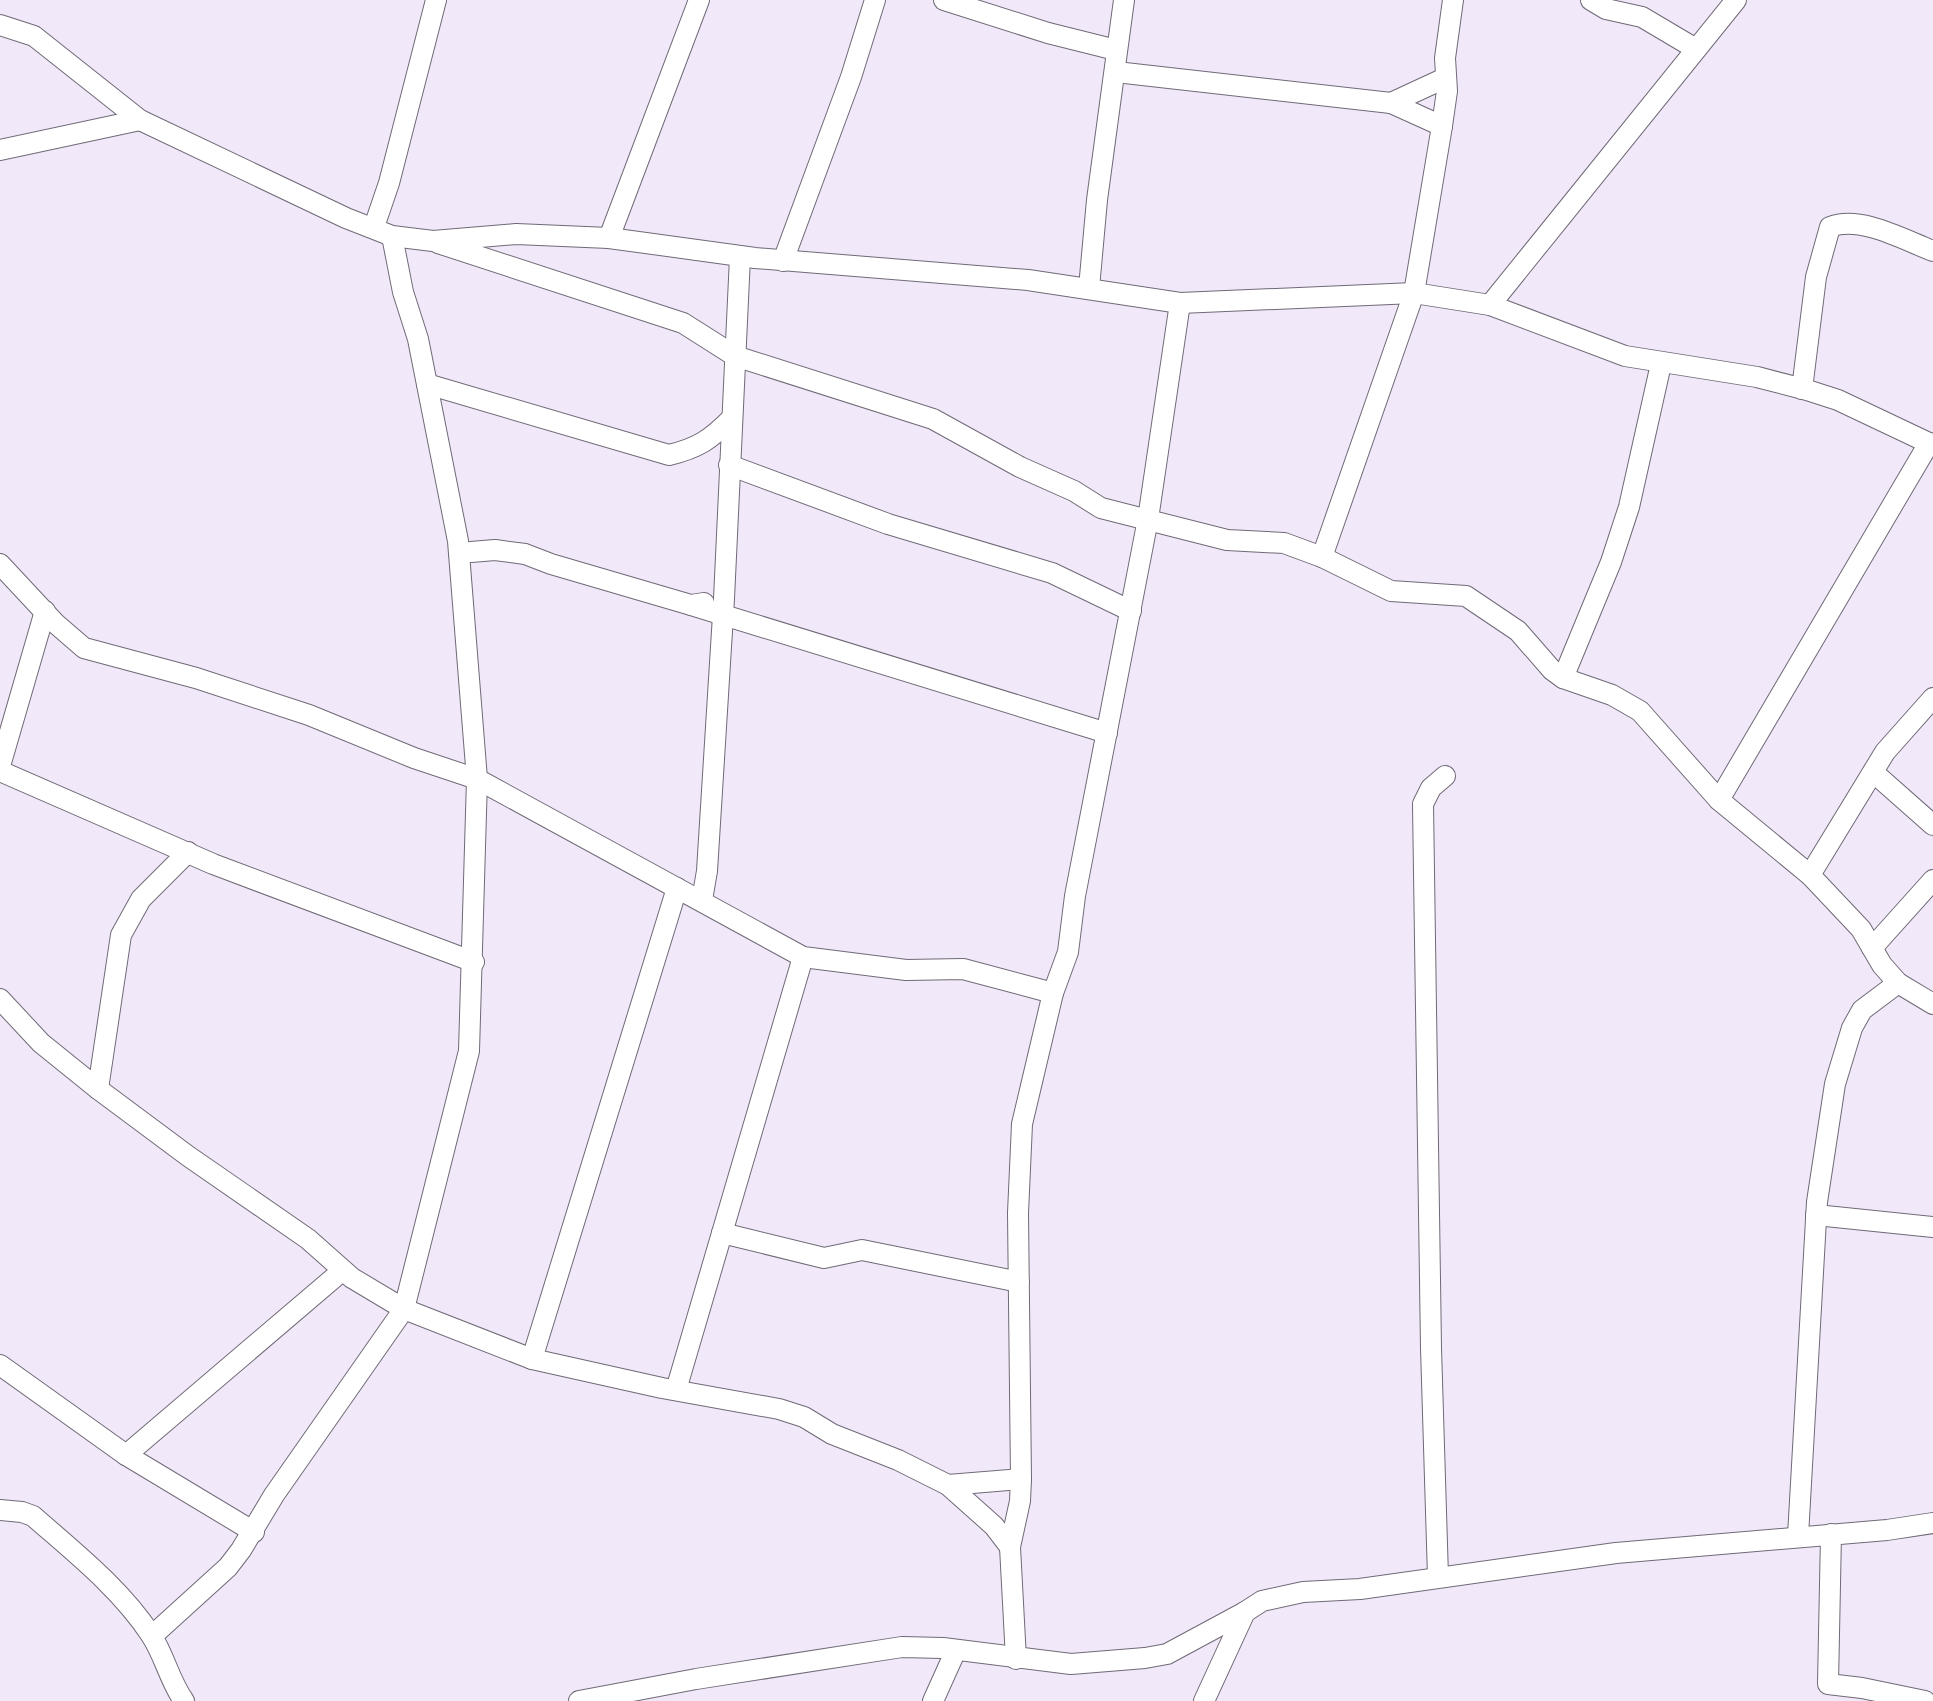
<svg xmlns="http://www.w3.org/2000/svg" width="1933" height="1701" viewBox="0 0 1933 1701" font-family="Poppins,sans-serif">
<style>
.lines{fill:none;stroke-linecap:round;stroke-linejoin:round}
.minor-casing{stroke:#706976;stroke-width:22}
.minor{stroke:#fff;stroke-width:20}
</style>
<rect width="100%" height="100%" fill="#f1e9f9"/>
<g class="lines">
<g class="minor-casing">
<g id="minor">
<path d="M944 0 1048 33 1116 50"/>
<path d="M1591 0 1606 9 1642 17 1696 49"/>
<path d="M0 25 34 36 140 120 346 218 392 236 433 241 516 234 609 238 755 258 1028 280 1180 303 1414 293 1490 305 1625 356 1757 377 1807 390 1838 400 1933 445"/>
<path d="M1116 72 1391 103 1442 126"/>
<path d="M1391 103 1445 78"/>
<path d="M0 150 140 120"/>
<path d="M374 227 389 183 436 0"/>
<path d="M609 238 699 0"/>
<path d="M438 243 683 323 735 356 933 419 1020 467 1074 491 1101 508 1227 540 1284 543 1322 557 1391 591 1466 596 1518 631 1552 670 1563 678 1612 695 1640 711 1719 800 1810 875 1861 929 1882 965 1898 983 1933 1004"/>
<path d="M783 261 851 77 875 0"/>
<path d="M1089 288 1097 200 1124 0"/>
<path d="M1490 305 1736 0"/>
<path d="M427 384 669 455C698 448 710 440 732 418"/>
<path d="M1802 389 1816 277 1830 227C1861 215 1904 240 1933 251"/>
<path d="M729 465 888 524 1052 573 1131 611"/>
<path d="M459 553 495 550 525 554 551 564 691 605 704 603"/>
<path d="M1322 557 1414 293 1442 126 1447 91 1445 58 1453 0"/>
<path d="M0 564 55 623 84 648 196 678 309 715 414 758 477 779 803 957 906 970 963 969 1053 993"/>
<path d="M691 605 1107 733"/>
<path d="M1563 678 1611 562 1629 507 1661 364"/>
<path d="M0 766 45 611"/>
<path d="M0 771 213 864 474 962"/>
<path d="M1873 772 1933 825"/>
<path d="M1719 800 1929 443"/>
<path d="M1810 875 1885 752 1933 698"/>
<path d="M702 900 707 871 724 599 740 257"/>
<path d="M1872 948 1933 880"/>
<path d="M0 999 41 1043 98 1089 188 1156 308 1239 352 1278 404 1309 532 1359 662 1388 779 1409 804 1417 832 1434 898 1460 948 1485 994 1526 1010 1547"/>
<path d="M98 1089 121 935 141 899 188 852"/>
<path d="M1816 1215 1933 1227"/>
<path d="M722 1233 824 1258 862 1250 1019 1282"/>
<path d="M532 1359 677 888"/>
<path d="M0 1365 126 1455 254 1532"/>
<path d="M676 1390 803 957"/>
<path d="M126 1455 342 1271"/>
<path d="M948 1485 1021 1479"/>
<path d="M0 1510 22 1512 33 1516C74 1552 121 1589 151 1635 165 1656 169 1680 184 1701"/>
<path d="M1831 1534 1828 1684 1862 1688 1925 1701"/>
<path d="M1798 1536 1817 1202 1835 1084 1852 1028 1862 1010 1898 983"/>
<path d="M1438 1577 1431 1348 1423 804 1431 788 1445 776"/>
<path d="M152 1636 228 1567 241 1550 274 1495 404 1309 469 1051 477 779 458 541 418 339 403 292 392 236"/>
<path d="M1016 1659 1010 1547 1020 1501 1021 1479 1018 1213 1022 1124 1053 993 1068 952 1075 896 1148 519 1180 303"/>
<path d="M579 1701 696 1679 902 1647 943 1648 1071 1664 1145 1658 1167 1654 1245 1612"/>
<path d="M933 1701 956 1650"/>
<path d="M1204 1701 1245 1612 1262 1601 1303 1592 1360 1589 1616 1553 1887 1530 1933 1523"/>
</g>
</g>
<use href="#minor" class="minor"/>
</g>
</svg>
